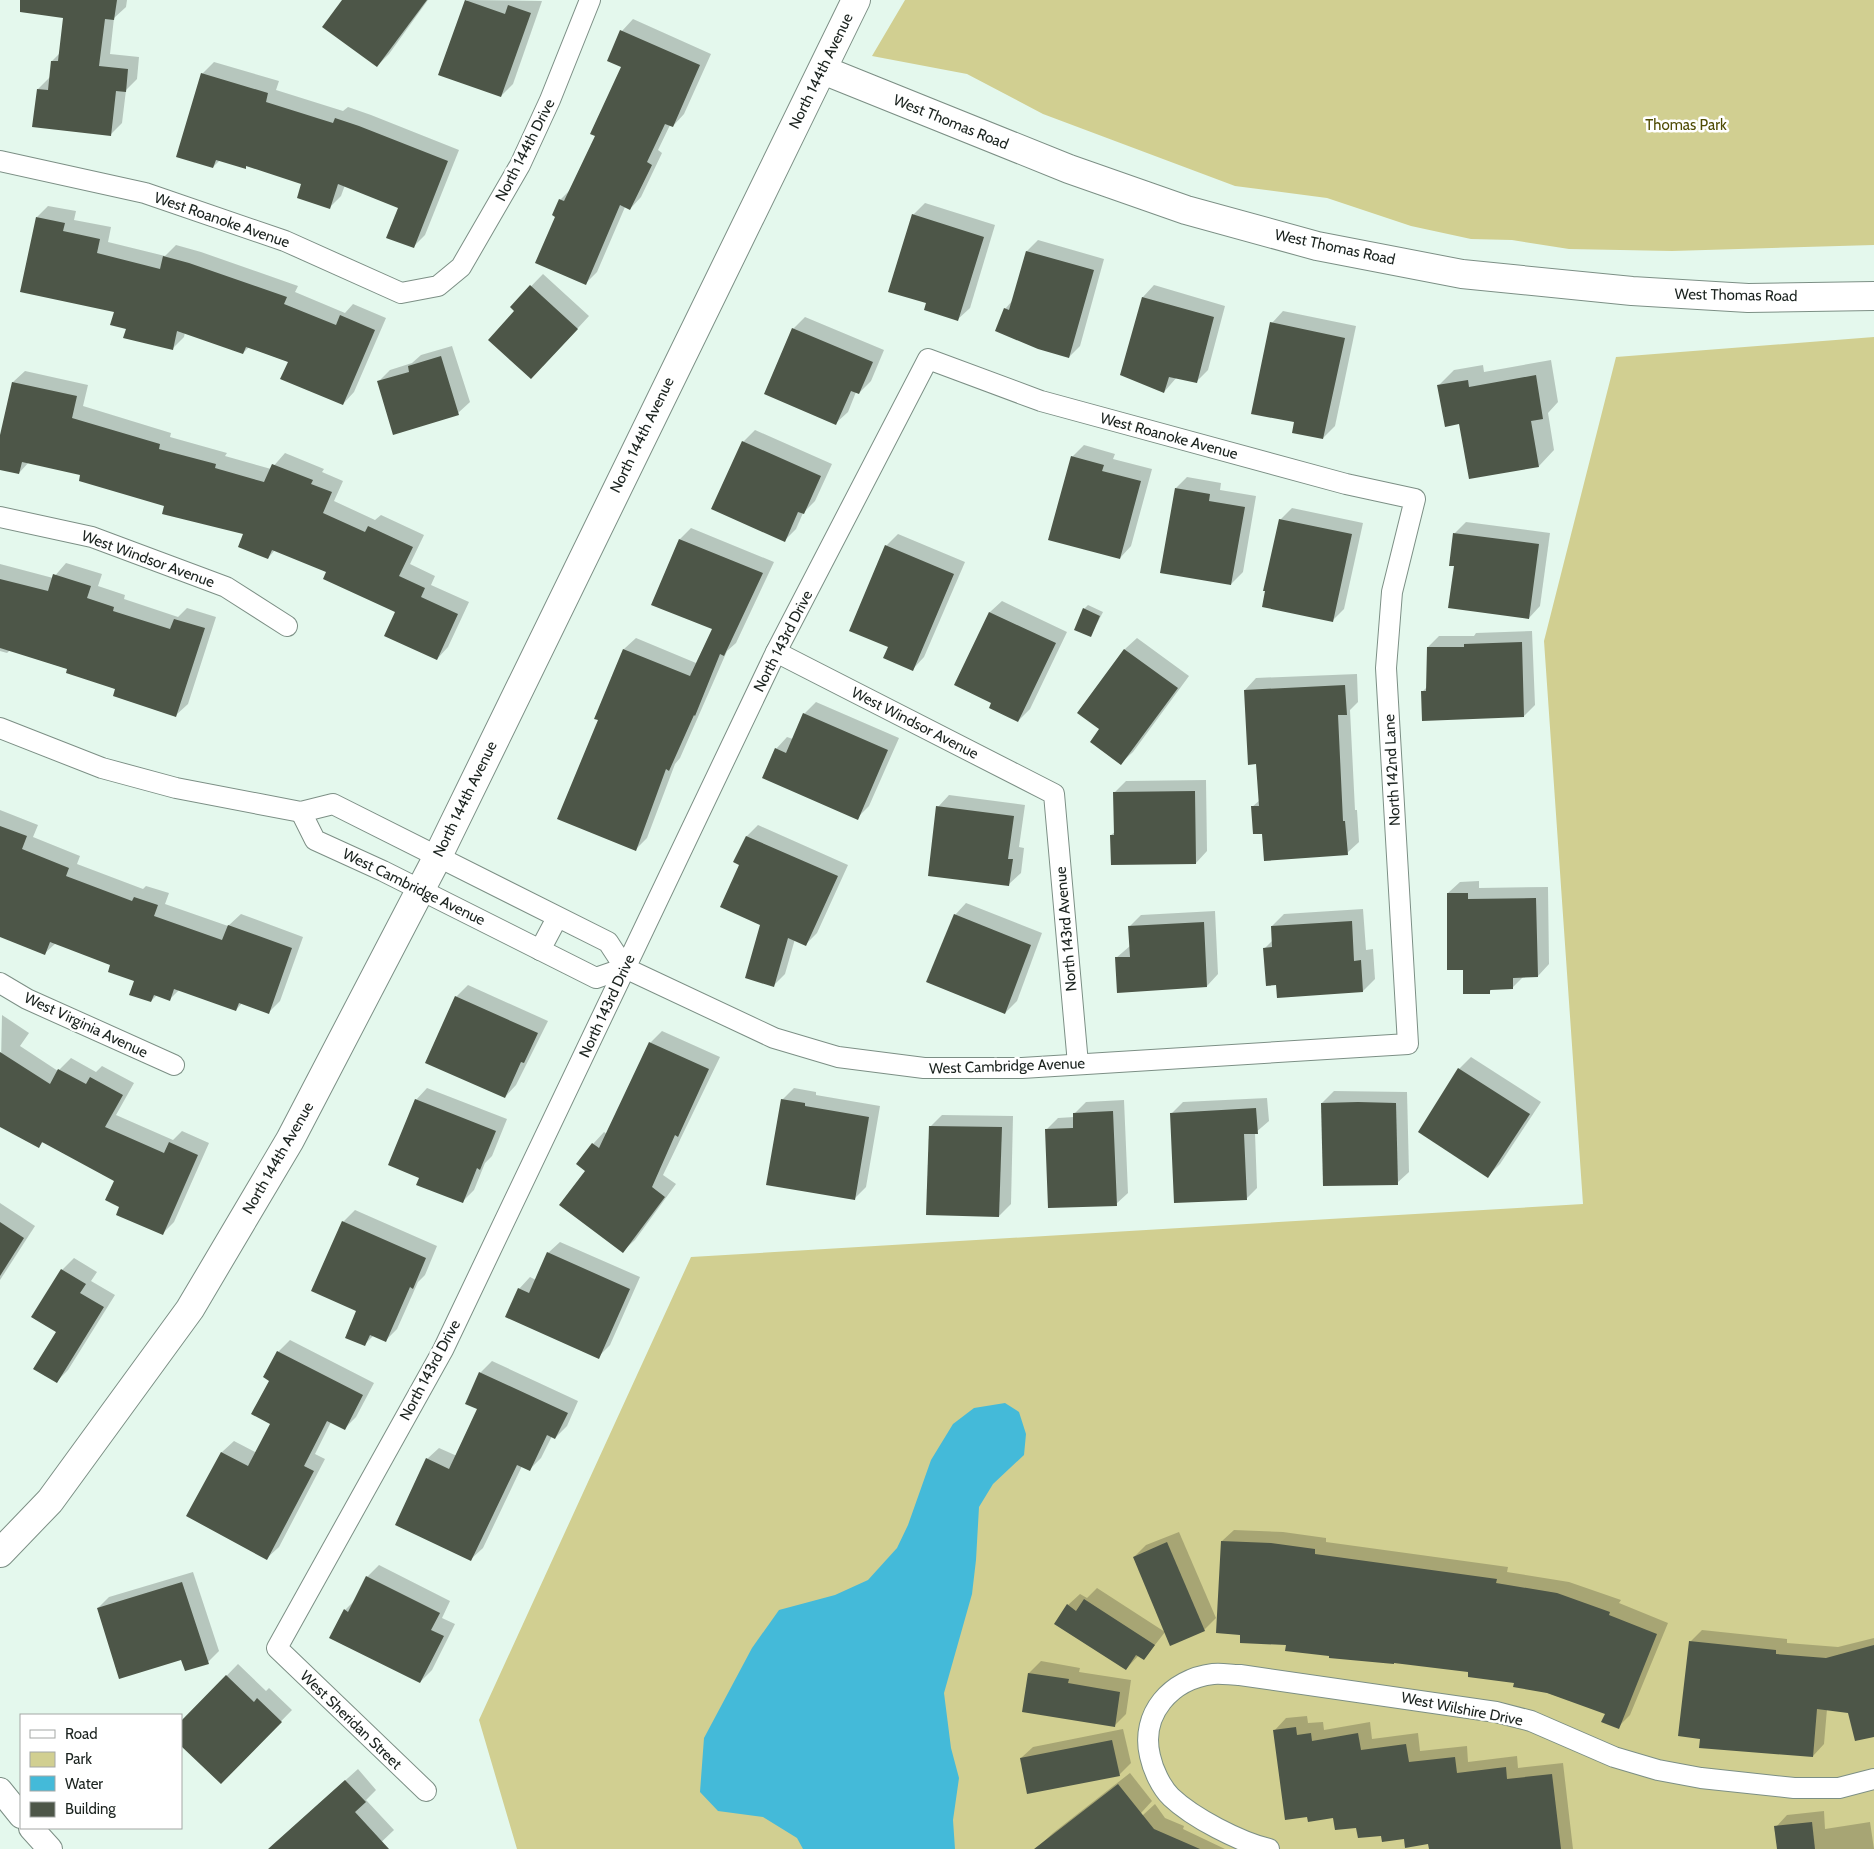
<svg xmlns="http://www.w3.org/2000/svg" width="1874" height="1849" viewBox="0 0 1874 1849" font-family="Cabin,sans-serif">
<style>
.green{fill:#d1cf91}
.water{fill:#44bad9}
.shadow{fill:#0003}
.building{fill:#4d5648}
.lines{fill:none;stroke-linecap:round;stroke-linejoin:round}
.minor-casing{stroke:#7c8f85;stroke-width:22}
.tertiary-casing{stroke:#7c8f85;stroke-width:26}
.secondary-casing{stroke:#7c8f85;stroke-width:30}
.minor{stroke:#fff;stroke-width:20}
.tertiary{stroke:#fff;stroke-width:24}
.secondary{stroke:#fff;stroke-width:28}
.labels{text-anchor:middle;stroke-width:5;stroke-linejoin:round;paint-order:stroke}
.street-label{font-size:15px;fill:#1b231f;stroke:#fff}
.park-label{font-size:15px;fill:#504c04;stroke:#fff}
</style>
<rect width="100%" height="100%" fill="#e4f8ed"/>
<g class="green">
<path d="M905 0H1874V245L1672 251 1569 249 1512 240 1471 239 1411 226 1327 198 1235 186 1043 114 967 74 872 56Z"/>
<path d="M1874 337V1849H517L479 1720 691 1257 1583 1204 1544 641 1616 357Z"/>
</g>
<path class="water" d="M1005 1403 1019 1412 1026 1434 1024 1455 993 1484 979 1507 976 1560 972 1594 944 1693 951 1748 959 1778 953 1820 955 1849H803L797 1838 763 1817 718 1811 700 1792 704 1738 752 1648 779 1610 835 1595 868 1580 897 1548 908 1525 931 1460 953 1424 974 1408Z"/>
<g class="shadow">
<path d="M46 0H127L126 7 114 18 110 54 139 57 137 79 126 90 122 123 111 134 38 89 50 77 52 61 60 53 65 17Z"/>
<path d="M343 0H428L389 54 377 66Z"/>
<path d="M467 0 542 1 513 84 501 96Z"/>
<path d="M633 19 711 54 684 114 673 126 670 125 658 150 662 153 641 197 630 209 625 207 597 272 586 283 557 216 554 215 560 200 570 190 596 136 623 67 609 60 622 31Z"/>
<path d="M214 62 279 81 276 90 343 111 348 107 371 115 459 150 425 235 413 247 399 207 345 185 341 196 330 207 303 183 247 165 245 167 220 160 213 167 202 74Z"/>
<path d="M925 203 995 225 970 308 958 319 913 215Z"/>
<path d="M48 206 76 211 74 220 111 227 108 242 165 256 176 245 201 252 298 286 295 292 345 313 353 304 386 318 354 392 343 404 289 362 249 347 243 353 185 332 184 337 172 349 127 328 115 311 37 217Z"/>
<path d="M1038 240 1104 259 1080 346 1069 357 1005 309 1013 300 1027 251Z"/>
<path d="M543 274 589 316 543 366 516 311 511 307Z"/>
<path d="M1154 285 1225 306 1208 370 1196 382 1177 377 1164 392 1122 374 1143 297Z"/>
<path d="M1283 311 1356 326 1335 426 1323 438 1272 323Z"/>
<path d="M805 317 884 350 871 381 859 393 856 392 848 412 836 423 793 329Z"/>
<path d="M452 346 470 402 458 413 378 382 390 370 412 363 421 355Z"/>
<path d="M1551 360 1558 402 1548 413 1554 450 1539 466 1460 423 1439 385 1454 370 1483 365 1484 372Z"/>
<path d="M25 371 88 385 83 406 171 433 170 437 227 453 225 456 271 469 285 453 324 469 322 472 343 481 334 501 375 520 381 515 424 535 410 564 435 576 431 585 469 602 448 647 437 659 397 612 328 571 275 550 268 558 245 533 82 474 29 462 19 473 0 468V441L13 382Z"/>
<path d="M755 430 832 464 815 501 803 513 796 529 784 541 743 442Z"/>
<path d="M1084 445 1115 454 1113 459 1152 469 1131 546 1120 558 1072 457Z"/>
<path d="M1187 477 1221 483 1220 490 1256 496 1243 572 1231 584 1176 488Z"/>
<path d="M1292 508 1363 523 1344 609 1332 621 1280 520Z"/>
<path d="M1466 522 1550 533 1540 606 1529 618 1456 565 1455 533Z"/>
<path d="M691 528 774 562 736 643 727 651 680 758 675 764 647 838 636 849 599 720 596 718 624 649 636 638 696 663 713 629 680 539Z"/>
<path d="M898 534 965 562 924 657 913 669 889 647 886 546Z"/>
<path d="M66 563 102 574 98 586 125 595 124 599 178 617 187 608 216 617 188 704 176 715 68 669 10 650 7 653 0 651V564L53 578Z"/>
<path d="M1002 601 1067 632 1030 709 1018 721 993 702 956 685 990 612Z"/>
<path d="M1088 605 1103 612 1091 635 1084 609Z"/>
<path d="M1532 631 1535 705 1524 716 1422 692 1427 687 1428 647 1439 636H1474L1476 633Z"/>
<path d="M1137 638 1189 676 1133 752 1121 763 1101 729 1078 712 1125 649Z"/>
<path d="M1357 674 1358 702 1350 710 1355 810H1357L1359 842 1347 853 1264 832 1252 807 1260 800 1257 763 1245 690 1256 678Z"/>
<path d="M816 702 899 738 869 806 857 818 776 749 787 737 793 739 804 714Z"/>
<path d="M1206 780 1207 851 1196 863 1111 835 1115 832 1114 793 1126 781Z"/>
<path d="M949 795 1025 805 1019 847 1024 848 1021 873 1009 884 938 807Z"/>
<path d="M0 810 38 825 33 837 80 856 77 864 143 889 146 886 169 893 165 904 228 926 241 914 303 937 280 1001 268 1013 242 1003 236 1010 179 990 170 999 157 995 151 1001 135 980 111 964 56 943 45 953 0 910Z"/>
<path d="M758 825 848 865 817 933 806 944 795 939 785 974 774 985 761 924 741 864 735 862 747 836Z"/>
<path d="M1479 881V888L1548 887 1549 964 1538 976H1524L1512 988H1493L1489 992 1464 969 1448 893 1460 882Z"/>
<path d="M966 903 1042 933 1017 1001 1005 1013 955 915Z"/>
<path d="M1363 909 1366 950 1373 949 1375 979 1363 991 1277 984 1264 949 1273 940 1272 926 1284 914Z"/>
<path d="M1215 911 1218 974 1207 986 1116 958 1130 946 1129 927 1141 915Z"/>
<path d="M468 985 548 1021 516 1085 505 1097 456 997Z"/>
<path d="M2 1015 29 1033 20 1046 58 1071 71 1058 96 1072 102 1066 134 1083 116 1115 173 1140 182 1131 209 1143 174 1222 162 1234 121 1206 116 1180 44 1141 39 1146 0 1108Z"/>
<path d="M662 1031 720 1057 663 1175 676 1184 635 1240 623 1251 586 1171 593 1144 604 1132 607 1134 650 1043Z"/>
<path d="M1471 1057 1541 1102 1500 1164 1488 1176 1459 1069Z"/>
<path d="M427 1088 507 1119 492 1156 485 1163 474 1190 462 1202 421 1177 416 1100Z"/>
<path d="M794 1088 816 1092V1095L880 1106 866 1187 854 1199 782 1100Z"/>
<path d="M1334 1091 1407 1092 1409 1172 1397 1183 1322 1103Z"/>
<path d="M1267 1098 1269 1121 1255 1133 1257 1188 1246 1199 1172 1113 1183 1102Z"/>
<path d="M1124 1100 1128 1193 1116 1204 1046 1130 1058 1118 1074 1117V1114L1086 1102Z"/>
<path d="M942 1115 1013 1116 1011 1204 999 1216 930 1127Z"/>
<path d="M0 1203 35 1226 0 1280Z"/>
<path d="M355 1210 437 1246 425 1275 418 1282 397 1329 386 1340 374 1335 364 1345 343 1222Z"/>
<path d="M560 1242 640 1277 610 1345 598 1357 519 1289 530 1277 536 1280 548 1253Z"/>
<path d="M74 1258 97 1272 91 1281 115 1295 68 1370 56 1382 58 1332 33 1316 62 1270Z"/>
<path d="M290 1340 374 1383 356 1417 345 1428 331 1422 315 1454 325 1459 279 1547 267 1558 188 1516 222 1452 234 1441 257 1453 272 1424 271 1380 278 1352Z"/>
<path d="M492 1361 578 1401 567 1426 555 1438 552 1436 541 1458 530 1469 522 1466 483 1548 471 1559 427 1459 439 1448 457 1456 479 1409 480 1373Z"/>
<path d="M1234 1530 1283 1532 1326 1538V1542L1508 1567 1507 1572 1569 1582 1621 1600 1619 1603 1668 1623 1630 1715 1618 1727 1607 1713 1515 1682 1470 1671 1331 1655 1287 1644 1222 1541Z"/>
<path d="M1179 1532 1216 1618 1204 1630 1134 1557 1146 1545Z"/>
<path d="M379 1565 450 1601 442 1618 455 1624 432 1670 420 1682 345 1610 356 1599 367 1577Z"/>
<path d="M193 1572 219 1651 208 1662 182 1658 98 1608 109 1597Z"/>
<path d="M1097 1588 1165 1632 1144 1659 1139 1655 1126 1669 1068 1605 1080 1594 1087 1598Z"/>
<path d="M1702 1630 1787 1639V1643L1838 1647 1874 1638V1736L1849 1711 1827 1709 1824 1744 1813 1756 1701 1738 1690 1642Z"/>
<path d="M1041 1661 1080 1668 1079 1672 1131 1680 1126 1714 1114 1726 1023 1711 1029 1673Z"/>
<path d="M238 1664 266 1691 269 1688 292 1710 221 1783 181 1723Z"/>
<path d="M1307 1716 1308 1723 1323 1722 1324 1730 1370 1722 1372 1739 1418 1733 1420 1751 1467 1746 1468 1762 1517 1756 1518 1768 1563 1763 1573 1849H1430L1429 1843 1382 1834 1334 1817 1275 1730 1286 1718Z"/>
<path d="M1123 1729 1131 1763 1119 1775 1021 1758 1033 1747Z"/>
<path d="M358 1769 376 1790 366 1800 394 1830 374 1849H281L288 1832Z"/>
<path d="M1130 1773 1152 1801 1141 1813 1094 1849H1045L1041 1844 1053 1833Z"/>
<path d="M1155 1804 1165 1818 1184 1826 1183 1829 1225 1849H1129L1143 1815Z"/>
<path d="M1824 1811 1825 1829 1870 1822 1874 1849H1778L1776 1827 1787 1815Z"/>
</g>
<g class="building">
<path d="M20 0H117L114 20 105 19 99 66 128 69 126 92 116 91 111 136 32 127 37 89 48 90 51 61H58L63 18 20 12Z"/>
<path d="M342 0H427L377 67 322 27Z"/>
<path d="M465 0 505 14 508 5 531 13 501 97 438 75Z"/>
<path d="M620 30 700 65 673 127 665 124 647 162 652 165 630 210 620 205 586 285 535 263 555 217 552 215 559 199 564 201 595 136 590 134 621 67 607 61Z"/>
<path d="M201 73 268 93 266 102 333 123 335 118 359 126 448 161 414 248 386 238 398 208 338 184 330 209 297 198 301 184 246 166V169L216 160 213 168 176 157Z"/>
<path d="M912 214 984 237 958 321 924 310 926 303 888 292Z"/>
<path d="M36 217 65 223 63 231 100 239 97 253 160 269 163 256 189 263 287 297 284 304 336 325 340 315 375 330 343 405 280 379 288 362 246 347 243 354 177 331 173 350 123 338 126 329 110 325 114 312 20 292Z"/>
<path d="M1026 251 1094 270 1069 358 1038 349 995 331 1004 308 1009 310Z"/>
<path d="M530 285 578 329 531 379 488 340 514 311 510 307Z"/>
<path d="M1142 297 1214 317 1197 383 1169 377 1164 393 1120 375Z"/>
<path d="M1270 322 1345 338 1323 439 1292 433 1294 422 1251 414Z"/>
<path d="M792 328 873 362 859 394 851 391 836 425 764 394Z"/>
<path d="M441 356 459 415 393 435 377 381 409 372 408 366Z"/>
<path d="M1536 375 1543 419 1531 421 1539 467 1469 479 1459 424 1445 427 1437 385 1468 380 1469 387Z"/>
<path d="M12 382 77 396 72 418 160 444 159 449 216 464 215 468 264 482 272 464 313 480 311 484 332 492 323 513 365 532 368 526 413 547 399 576 425 588 421 597 458 614 437 660 384 636 395 612 323 579 326 572 272 550 268 559 238 547 243 534 162 514 164 506 79 481 80 475 22 462 19 474 0 470V435Z"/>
<path d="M742 441 821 476 804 514 798 512 785 542 711 509Z"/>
<path d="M1071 456 1104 465 1102 471 1141 481 1120 559 1048 540Z"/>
<path d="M1175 488 1210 494 1209 501 1245 507 1231 585 1160 573Z"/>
<path d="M1279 519 1352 534 1333 622 1262 607 1265 591H1263Z"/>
<path d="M1453 533 1539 544 1529 619 1448 608 1454 566H1449Z"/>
<path d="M679 539 763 573 724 656 720 654 695 716 694 715 669 771 666 769 636 851 557 819 598 720 594 719 623 649 690 676 712 629 651 605Z"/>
<path d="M885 545 954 574 913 671 883 658 888 647 849 631Z"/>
<path d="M53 574 91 586 87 598 114 607 113 611 170 629 174 619 205 628 176 717 113 696 115 689 66 673 67 669 0 648V579L48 591Z"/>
<path d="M1083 608 1100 616 1091 637 1074 630Z"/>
<path d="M989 612 1056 643 1018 722 989 708 991 703 954 685Z"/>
<path d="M1522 642 1524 717 1422 721 1421 691H1426L1427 647H1464V644Z"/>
<path d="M1124 649 1178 688 1121 765 1090 742 1099 729 1077 713Z"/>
<path d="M1345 685 1347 715H1338L1343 821H1345L1348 855 1264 861 1262 834H1253L1251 806H1259L1256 764 1248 765 1244 690Z"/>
<path d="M803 713 888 750 858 820 762 778 775 748 786 753Z"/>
<path d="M1195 791 1196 864 1111 865 1110 835H1114L1113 792Z"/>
<path d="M936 806 1014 816 1008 859H1013L1009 886 928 876Z"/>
<path d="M0 826 27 836 22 849 69 868 66 876 132 901 134 897 158 905 154 916 222 940 228 925 292 948 269 1014 239 1003 236 1011 174 989 170 1001 154 995 151 1002 129 995 134 981 108 972 110 965 50 942 45 955 0 937Z"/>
<path d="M746 836 838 876 806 946 788 938 774 987 745 978 760 925 720 907 739 865 733 862Z"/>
<path d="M1447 893H1468V899L1536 898 1538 977 1513 978V989L1490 990V994H1463V970H1447Z"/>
<path d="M954 914 1031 945 1005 1014 926 982Z"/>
<path d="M1352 921 1354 961 1361 960 1363 992 1277 998 1276 985 1266 986 1263 948 1272 947 1271 926Z"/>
<path d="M1204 922 1207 987 1117 993 1115 957H1130L1128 926Z"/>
<path d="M455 996 538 1033 524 1063 521 1062 505 1098 425 1063Z"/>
<path d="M649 1042 709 1069 678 1137 675 1135 652 1187 665 1197 623 1253 559 1205 585 1171 576 1164 592 1143 599 1148Z"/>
<path d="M0 1052 50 1084 58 1069 86 1084 90 1077 123 1095 105 1127 164 1153 169 1142 198 1155 163 1235 116 1215 119 1207 105 1200 114 1181 42 1142 39 1148 0 1127Z"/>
<path d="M1458 1068 1530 1114 1488 1178 1418 1132Z"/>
<path d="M415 1099 496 1131 480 1170 477 1168 463 1203 416 1185 419 1178 388 1165Z"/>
<path d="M781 1099 805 1103V1106L869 1117 855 1200 766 1185Z"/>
<path d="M1358 1102 1396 1103 1398 1185 1323 1186 1321 1103Z"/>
<path d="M1256 1108 1258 1134H1244L1247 1200 1174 1203 1170 1113Z"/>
<path d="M1113 1111 1117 1206 1048 1208 1045 1129 1073 1128V1113Z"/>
<path d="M929 1126 1002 1127 999 1217 926 1215Z"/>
<path d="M342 1221 426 1258 413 1289 410 1287 386 1342 370 1335 365 1346 345 1338 356 1311 311 1291Z"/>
<path d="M0 1222 24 1238 0 1276Z"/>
<path d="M547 1252 630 1289 599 1359 505 1317 518 1288 529 1293Z"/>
<path d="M61 1269 86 1284 80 1293 104 1307 57 1383 33 1369 56 1332 31 1317Z"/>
<path d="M277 1351 363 1395 345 1430 327 1421 304 1466 314 1471 267 1560 186 1516 221 1452 248 1466 270 1424 251 1414 269 1381 263 1377Z"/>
<path d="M479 1372 568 1413 555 1439 547 1435 530 1471 517 1465 471 1561 395 1525 426 1458 449 1469 477 1409 465 1404Z"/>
<path d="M1221 1541 1271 1543 1315 1549V1554L1497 1579 1496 1583 1557 1593 1610 1612 1609 1615 1657 1634 1619 1729 1601 1722 1605 1714 1547 1693 1513 1687 1514 1683 1468 1677V1672L1394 1663V1664L1329 1658V1656L1285 1651 1286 1645 1240 1643V1635L1216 1633Z"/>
<path d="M1167 1542 1205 1631 1170 1646 1133 1557Z"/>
<path d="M366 1576 440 1613 431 1630 444 1636 420 1683 329 1638 344 1609 348 1612Z"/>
<path d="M182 1582 209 1664 185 1671 181 1660 119 1679 97 1608Z"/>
<path d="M1084 1599 1155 1645 1144 1660 1136 1655 1126 1670 1054 1624 1067 1604 1076 1611Z"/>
<path d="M1689 1641 1776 1650V1654L1826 1658 1874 1645V1737L1855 1741 1848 1713 1817 1709 1813 1757 1699 1748 1700 1739 1678 1736Z"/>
<path d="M1028 1673 1069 1679 1068 1683 1120 1692 1115 1727 1022 1712Z"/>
<path d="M226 1675 254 1702 257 1698 282 1722 221 1784 181 1746V1721Z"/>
<path d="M1296 1727 1297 1735 1311 1733 1312 1741 1358 1733 1361 1750 1406 1744 1409 1762 1455 1757 1457 1773 1506 1767 1507 1779 1552 1774 1561 1849H1429L1428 1844 1405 1848 1404 1839 1382 1842 1381 1836 1358 1838 1356 1828 1335 1830 1333 1818 1308 1822 1307 1817 1285 1820 1273 1730Z"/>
<path d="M1112 1740 1120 1776 1027 1794 1020 1758Z"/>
<path d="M345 1780 366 1802 355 1812 389 1849H268Z"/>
<path d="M1118 1784 1154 1829 1200 1849H1034Z"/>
<path d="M1812 1822 1815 1849H1777L1774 1826Z"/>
</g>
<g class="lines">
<g class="minor-casing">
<g id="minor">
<path d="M0 161 145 193 285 241 401 293 438 286 461 267 520 165 550 100 590 0"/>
<path d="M0 517 92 537 226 587 287 626"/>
<path d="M776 652 1054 794 1078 1064"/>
<path d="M0 728 102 768 176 788 301 812 333 804 608 942 625 968 774 1038 838 1057 924 1068H1022L1408 1044 1386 668 1392 592 1415 499 1346 484 1041 401 928 359 776 652 443 1350 277 1648 426 1791"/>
<path d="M301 812 315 840 383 871 596 978 625 968"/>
<path d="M540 950 557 918"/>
<path d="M0 983 27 999 174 1065"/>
<path d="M1269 1849C1240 1842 1193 1818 1171 1797 1161 1787 1153 1770 1150 1756 1140 1714 1171 1679 1213 1674 1222 1673 1231 1675 1240 1675L1496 1712 1531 1721 1614 1757 1658 1770 1701 1778 1794 1788H1839L1874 1779"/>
</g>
</g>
<g class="tertiary-casing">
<g id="tertiary">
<path d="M0 1790 21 1816"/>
<path d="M31 1828 50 1849"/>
</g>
</g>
<g class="secondary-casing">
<g id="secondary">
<path d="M823 70 1069 169 1186 210 1317 246 1462 274 1632 291 1748 298 1874 296"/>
<path d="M0 1553 50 1501 190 1309 290 1140 437 858 856 0"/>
</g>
</g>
<use href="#minor" class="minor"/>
<use href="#tertiary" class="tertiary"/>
<use href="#secondary" class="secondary"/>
</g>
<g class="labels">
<g class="street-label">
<text transform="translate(821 71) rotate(-64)" y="5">North 144th Avenue</text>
<text transform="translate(951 122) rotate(22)" y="5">West Thomas Road</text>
<text transform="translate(525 150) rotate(-63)" y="5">North 144th Drive</text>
<text transform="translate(222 220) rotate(19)" y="5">West Roanoke Avenue</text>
<text transform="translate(1335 247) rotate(12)" y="5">West Thomas Road</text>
<text transform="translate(1736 295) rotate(1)" y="5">West Thomas Road</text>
<text transform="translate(642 435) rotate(-64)" y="5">North 144th Avenue</text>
<text transform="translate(1169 436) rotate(15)" y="5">West Roanoke Avenue</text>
<text transform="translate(148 559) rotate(20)" y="5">West Windsor Avenue</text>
<text transform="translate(783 641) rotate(-63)" y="5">North 143rd Drive</text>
<text transform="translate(915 723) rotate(27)" y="5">West Windsor Avenue</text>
<text transform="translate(1392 770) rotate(-93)" y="5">North 142nd Lane</text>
<text transform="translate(465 799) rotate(-64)" y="5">North 144th Avenue</text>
<text transform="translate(414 887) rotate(26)" y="5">West Cambridge Avenue</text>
<text transform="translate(1066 929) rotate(-95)" y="5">North 143rd Avenue</text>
<text transform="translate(607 1006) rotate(-65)" y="5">North 143rd Drive</text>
<text transform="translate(86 1025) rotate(25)" y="5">West Virginia Avenue</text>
<text transform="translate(1007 1066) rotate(-2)" y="5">West Cambridge Avenue</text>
<text transform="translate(278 1158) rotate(-60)" y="5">North 144th Avenue</text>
<text transform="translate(430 1370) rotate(-62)" y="5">North 143rd Drive</text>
<text transform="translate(1462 1709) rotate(11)" y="5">West Wilshire Drive</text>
<text transform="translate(351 1720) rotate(44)" y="5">West Sheridan Street</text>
</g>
<g class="park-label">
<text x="1686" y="130">Thomas Park</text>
</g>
</g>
<rect x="20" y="1714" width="162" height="115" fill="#ffffff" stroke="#a4a7a5"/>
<rect x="30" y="1730" width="25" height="8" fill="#ffffff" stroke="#a4a7a5"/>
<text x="65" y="1739" font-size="15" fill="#1b231f">Road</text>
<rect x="30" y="1752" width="25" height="15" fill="#d1cf91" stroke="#a4a7a5"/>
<text x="65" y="1764" font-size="15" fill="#1b231f">Park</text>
<rect x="30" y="1776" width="25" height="15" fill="#44bad9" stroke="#a4a7a5"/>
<text x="65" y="1789" font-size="15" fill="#1b231f">Water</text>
<rect x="30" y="1802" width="25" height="15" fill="#4d5648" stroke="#a4a7a5"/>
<text x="65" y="1814" font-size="15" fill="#1b231f">Building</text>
</svg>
